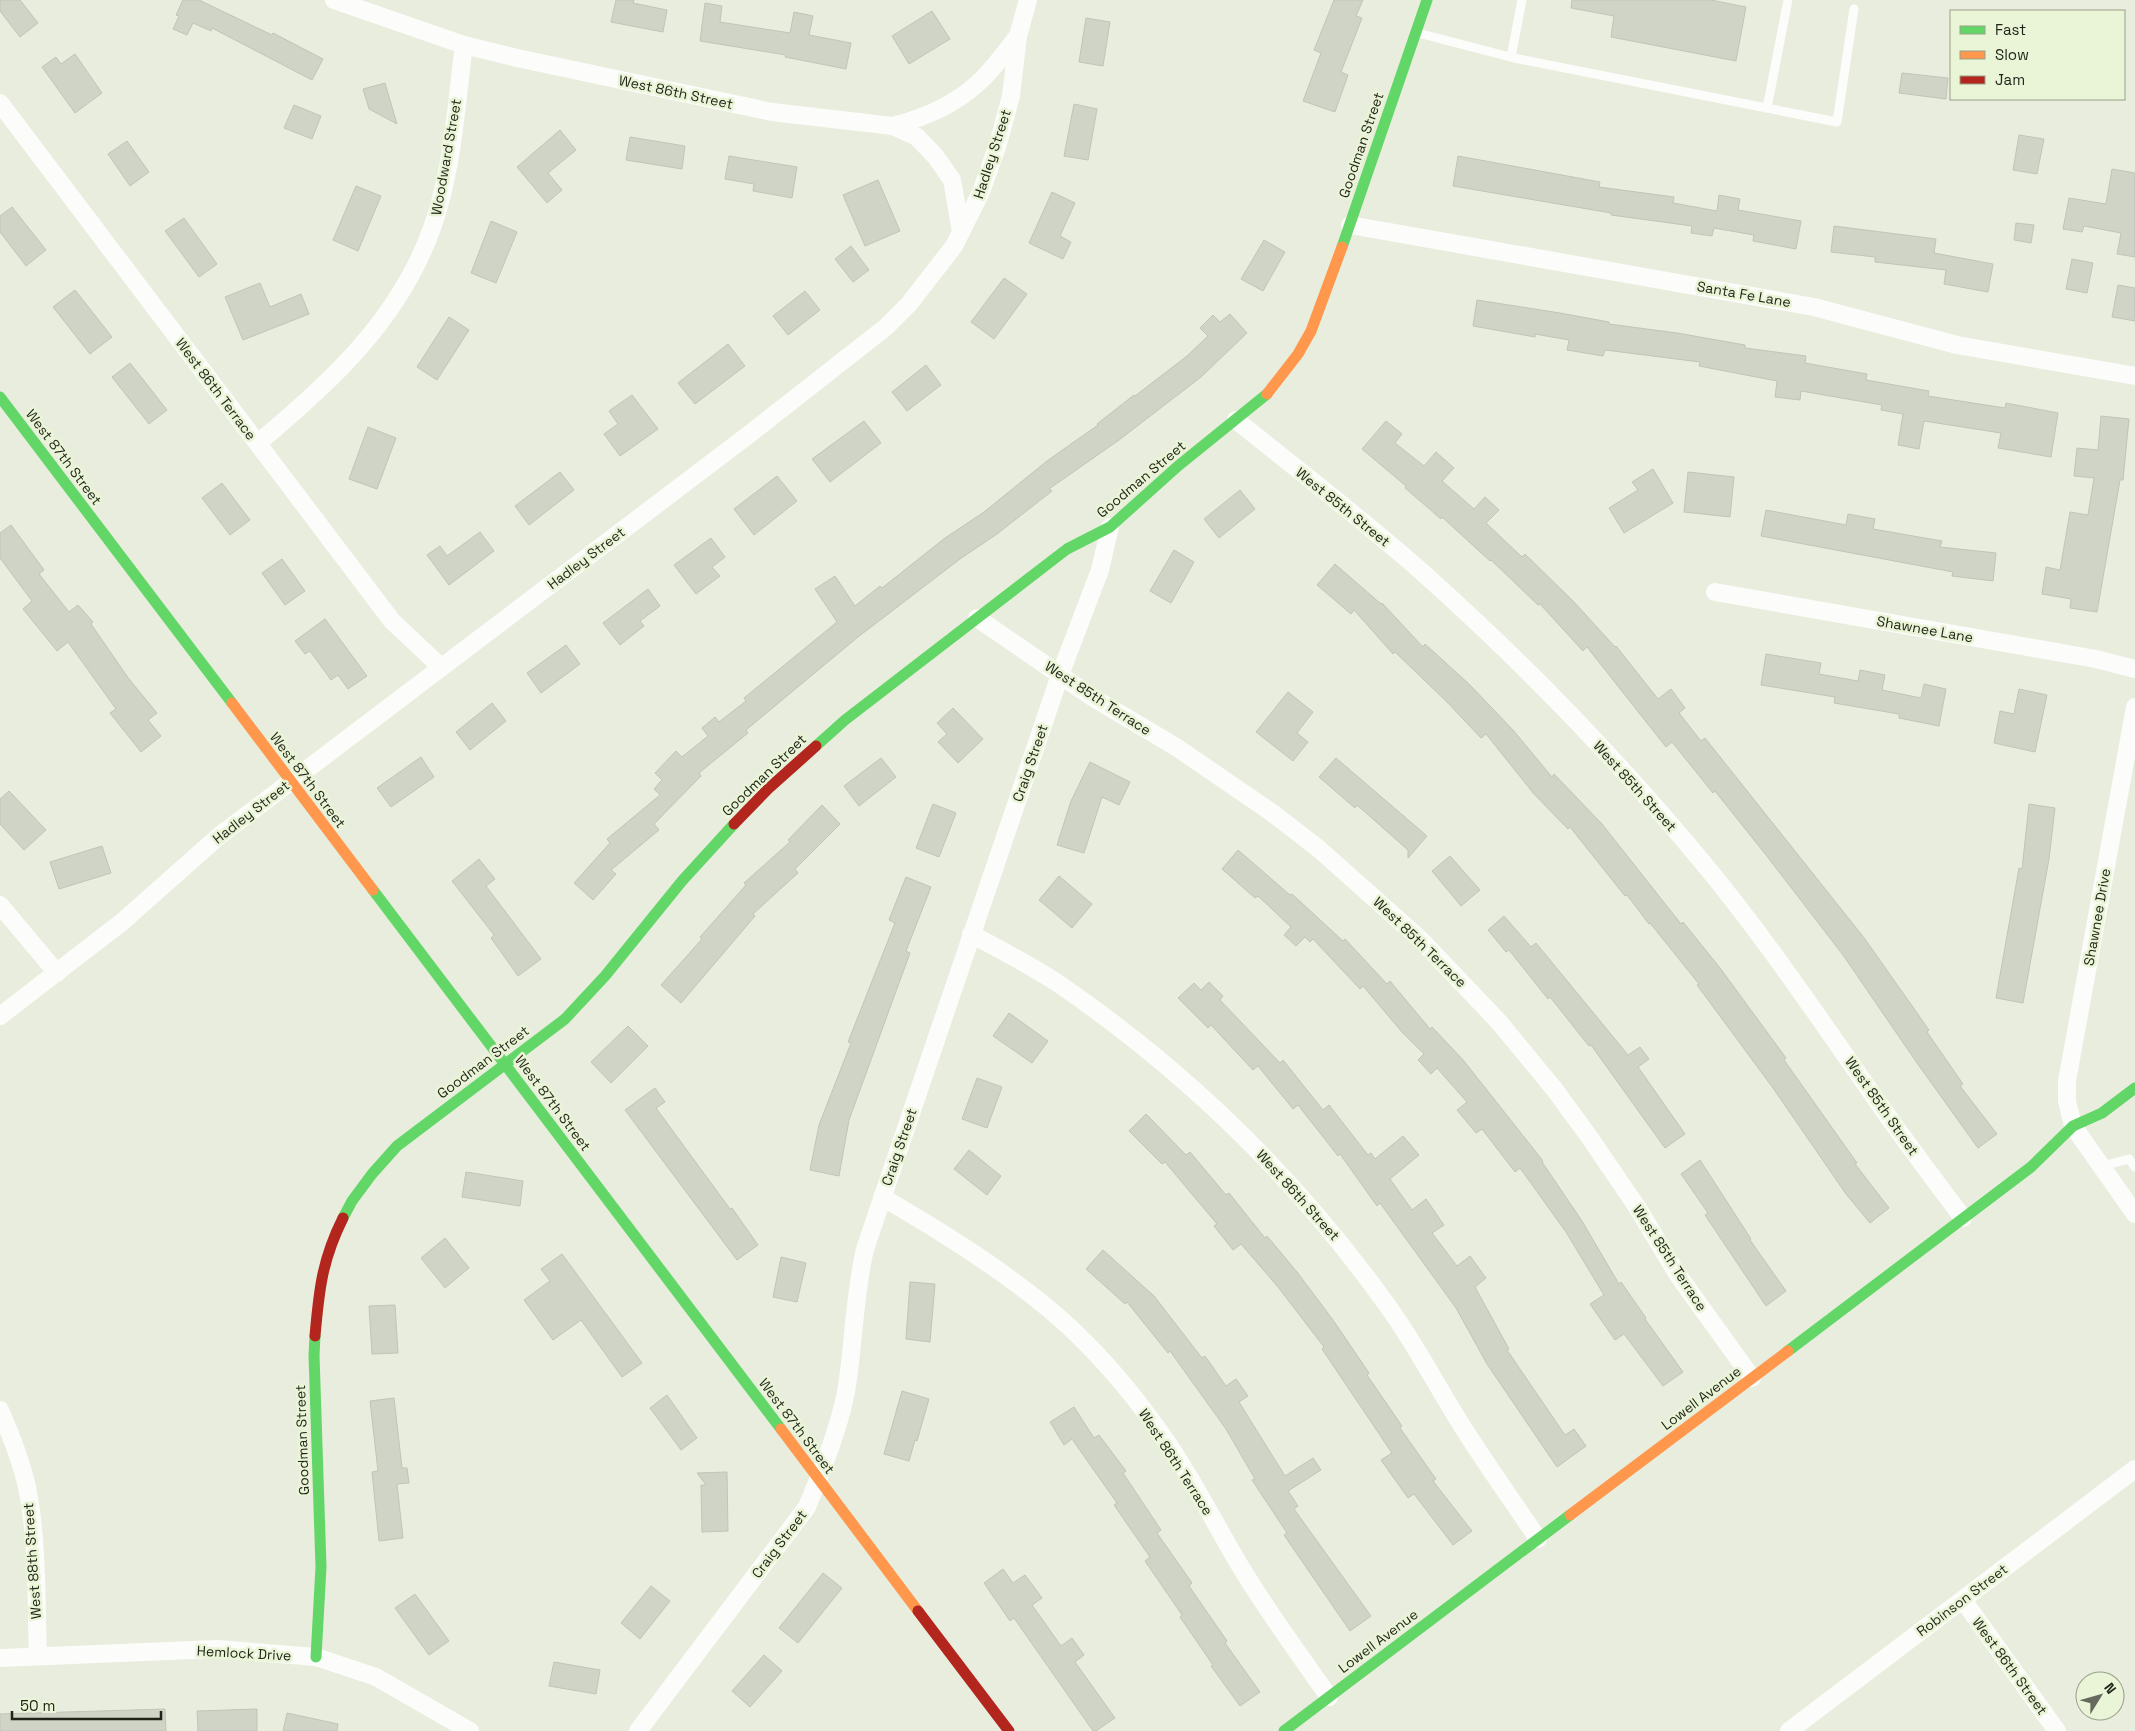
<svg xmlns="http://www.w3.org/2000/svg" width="2135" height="1731" viewBox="0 0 2135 1731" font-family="'Space Grotesk',sans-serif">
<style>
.building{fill:#d0d4c7;stroke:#c1c5b8}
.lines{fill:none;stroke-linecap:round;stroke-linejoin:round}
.lane{stroke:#fcfcfa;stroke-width:9}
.street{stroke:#fcfcfa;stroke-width:18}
.fast{stroke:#63d668;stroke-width:11}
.slow{stroke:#ff974d;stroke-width:11}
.jam{stroke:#b3261e;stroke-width:11}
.labels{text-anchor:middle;stroke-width:5;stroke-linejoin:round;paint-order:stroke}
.street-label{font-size:14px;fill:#1f2318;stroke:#eaf4d6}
</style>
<rect width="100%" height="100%" fill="#e8eddd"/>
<g class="building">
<path d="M0 0H20L38 23 20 37 0 11Z"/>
<path d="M183 0H199L272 35 273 33 323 59 312 80 212 28 211 31 193 23 187 35 173 29 179 16 176 15Z"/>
<path d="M616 0H634L633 3 667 10 663 32 611 22Z"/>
<path d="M1334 0H1363L1356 16 1362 18 1341 72 1348 75 1335 112 1303 101 1321 53 1314 50Z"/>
<path d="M1572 0H1711L1746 7 1736 61 1611 37 1614 16 1571 8Z"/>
<path d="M705 3 722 6 720 22 790 33 794 12 813 16 809 35 851 43 846 69 785 57 786 55 700 41Z"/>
<path d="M932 11 950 39 909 64 892 36Z"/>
<path d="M1086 18 1110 22 1103 66 1079 62Z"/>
<path d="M75 54 102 93 75 113 42 67 56 57 61 64Z"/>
<path d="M1902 73 1948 78 1946 99 1899 93Z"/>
<path d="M385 83 397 124 369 109 363 89Z"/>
<path d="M1074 104 1097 109 1088 160 1064 156Z"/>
<path d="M294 105 321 116 312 139 284 128Z"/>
<path d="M560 130 576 150 548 173 562 190 547 203 517 167Z"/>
<path d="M2019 135 2044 139 2037 174 2013 170Z"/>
<path d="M630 137 685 146 682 169 626 160Z"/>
<path d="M127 141 149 172 130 186 108 154Z"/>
<path d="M729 156 797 167 792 198 753 191 754 184 725 179Z"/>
<path d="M1458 156 1600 182 1599 187 1674 197 1673 203 1717 211 1719 195 1740 199 1738 210 1801 221 1796 249 1753 241 1754 235 1714 228 1712 236 1691 233 1692 226 1611 215V213L1453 186Z"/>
<path d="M2112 169 2135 173V257L2117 254 2121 233 2084 226 2082 232 2063 229 2069 198 2106 204Z"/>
<path d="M878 180 900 231 865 246 843 195Z"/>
<path d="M356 186 381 196 358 251 333 240Z"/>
<path d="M1052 192 1075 203 1060 236 1071 242 1063 259 1029 243Z"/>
<path d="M12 207 46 250 26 266 0 232V216Z"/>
<path d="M184 218 217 264 199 277 165 231Z"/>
<path d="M491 221 517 232 496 283 471 273Z"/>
<path d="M2016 223 2034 225 2031 243 2014 240Z"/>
<path d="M1834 226 1936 239 1934 253 1993 264 1988 292 1944 284 1946 270 1875 262V257L1831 252Z"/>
<path d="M1264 240 1285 252 1263 291 1241 279Z"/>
<path d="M851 246 869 270 853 282 835 259Z"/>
<path d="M2072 259 2093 263 2087 293 2066 289Z"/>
<path d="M1004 278 1027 294 994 339 971 322Z"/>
<path d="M260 283 270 307 301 294 309 314 243 340 225 297Z"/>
<path d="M2118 285 2135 288V321L2112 317Z"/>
<path d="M75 290 112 337 90 354 53 307Z"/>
<path d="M805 291 820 310 788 335 773 316Z"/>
<path d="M1477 300 1560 313 1609 322V324L1677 333 1745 345V348L1806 356 1805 363 1867 374 1866 380 1929 391 1928 396 2005 408 2006 403 2058 413 2051 457 1998 448 2001 433 1924 421 1919 449 1898 445 1903 414 1881 410 1882 405 1801 391 1800 400 1775 397 1777 381 1699 366 1700 362 1605 350 1603 356 1567 350 1569 340 1535 334V337L1473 326Z"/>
<path d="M1230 314 1247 333 1201 377 1119 440 1049 489 1052 491 997 534 960 559 858 637 746 730 748 733 699 773 701 776 654 824 659 830 611 870 616 874 593 900 574 883 610 843 607 839 660 795 654 789 662 780 655 773 676 751 682 757 708 736 702 728 715 717 719 722 746 701 744 698 837 622 815 589 835 576 855 606 880 586 882 588 945 538 984 512 1047 461 1098 425 1097 424 1134 395 1135 396 1187 356 1208 336 1200 328 1213 315 1220 322Z"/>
<path d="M449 317 469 330 437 380 417 367Z"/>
<path d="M728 344 745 366 695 404 678 383Z"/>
<path d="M130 363 167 410 149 424 112 377Z"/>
<path d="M926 365 941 385 907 411 892 392Z"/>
<path d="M632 395 658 429 620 456 604 434 618 424 609 411Z"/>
<path d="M2101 416 2129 419 2123 480H2120L2097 612 2070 608 2071 599 2042 594 2046 567 2060 570 2070 512 2088 515 2094 478 2074 476 2077 448 2098 450Z"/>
<path d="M864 421 881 443 830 482 812 459Z"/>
<path d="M1386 421 1402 434 1395 443 1424 466 1436 452 1454 468 1442 481 1474 509 1485 497 1499 510 1486 523 1522 557 1525 554 1575 603 1615 647 1616 646 1658 699 1671 689 1685 708 1679 713 1701 741 1705 738 1865 939 1929 1030 1927 1032 1963 1084 1960 1086 1997 1134 1978 1148 1917 1063 1843 955 1766 855 1715 791 1713 793 1672 742 1666 747 1587 647 1583 651 1540 604 1538 605 1491 560 1490 561 1442 517 1441 519 1405 488 1406 486 1362 449Z"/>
<path d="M368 427 396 438 377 489 349 479Z"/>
<path d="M1653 469 1673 503 1624 533 1609 508 1638 490 1632 482Z"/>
<path d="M560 472 574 490 529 525 515 506Z"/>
<path d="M1688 472 1734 477 1730 517 1684 512Z"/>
<path d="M777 476 797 501 754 535 734 509Z"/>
<path d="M222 483 250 520 230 535 202 498Z"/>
<path d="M1240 490 1255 509 1219 538 1204 519Z"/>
<path d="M1766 510 1846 525 1848 514 1875 519 1873 529 1942 541 1940 547 1996 553 1993 581 1952 576 1953 572 1761 536Z"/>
<path d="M11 525 44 570 39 574 69 612 78 605 93 622 91 624 129 679 157 713 148 720 161 736 141 752 110 713 116 709 68 642 57 651 23 609 32 601 0 558V533Z"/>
<path d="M480 532 494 551 449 585 427 555 440 546 447 556Z"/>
<path d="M711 538 725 557 712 567 720 576 696 594 674 565Z"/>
<path d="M1174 550 1194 562 1171 603 1150 591Z"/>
<path d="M282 559 305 591 285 605 262 573Z"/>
<path d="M1335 564 1381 604 1382 603 1423 647 1425 644 1469 684 1513 730 1552 777 1554 774 1602 824 1681 924 1683 922 1720 968 1786 1058 1784 1060 1857 1163 1855 1164 1889 1208 1870 1223 1846 1194 1773 1088 1697 985 1699 984 1650 923 1649 924 1627 895 1625 896 1570 827 1568 829 1534 794 1486 734 1481 738 1447 702 1395 652 1393 654 1354 610 1351 614 1317 585Z"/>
<path d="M648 589 660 606 640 621 644 626 620 645 603 623Z"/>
<path d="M325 619 367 676 348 689 338 675 331 680 310 651 305 654 295 641Z"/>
<path d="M566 645 580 664 541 693 527 673Z"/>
<path d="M1766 654 1821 663 1819 674 1858 681 1860 670 1885 675 1882 690 1921 698 1924 684 1946 689 1939 726 1899 718V714L1834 703 1835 697 1761 685Z"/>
<path d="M2019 689 2047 695 2035 752 1994 743 2000 711 2014 714Z"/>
<path d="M1288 692 1313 712 1297 733 1308 742 1293 761 1256 732Z"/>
<path d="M492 703 506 721 470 750 456 732Z"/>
<path d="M953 708 983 739 958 763 938 742 947 734 937 723Z"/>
<path d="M421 757 434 777 391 807 377 788Z"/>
<path d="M881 758 896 777 859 806 844 786Z"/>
<path d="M1336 758 1427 836 1408 858V850L1357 805 1355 808 1319 777Z"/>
<path d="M1090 762 1130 782 1119 805 1102 797 1084 853 1057 845 1071 801Z"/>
<path d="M9 791 46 830 24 850 0 824V799Z"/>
<path d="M933 804 956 813 939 857 916 848Z"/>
<path d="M2029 804 2055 808 2049 859 2023 1003 1996 998 2019 868 2022 869Z"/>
<path d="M822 805 840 824 795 869 798 873 753 914 755 916 681 1003 661 985 702 939 700 937 746 885 744 883 790 842 788 840Z"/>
<path d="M102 846 111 873 59 889 50 862Z"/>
<path d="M1238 850 1290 895 1292 894 1343 941 1345 939 1387 984 1390 981 1430 1029 1432 1027 1464 1061 1543 1161 1542 1162 1582 1221 1619 1284 1621 1282 1646 1318 1645 1319 1683 1372 1663 1386 1624 1334 1615 1340 1590 1304 1604 1295 1566 1232 1520 1168 1515 1172 1482 1129 1476 1133 1457 1110 1467 1102 1437 1068 1431 1074 1418 1060 1424 1054 1402 1032 1363 986 1360 989 1313 939 1310 942 1305 937 1296 946 1284 935 1291 927 1258 896 1255 898 1222 869Z"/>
<path d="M1450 856 1480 890 1461 906 1432 871Z"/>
<path d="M479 859 495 879 486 886 541 959 518 976 491 938 494 935 452 881Z"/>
<path d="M1059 876 1092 904 1072 928 1039 900Z"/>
<path d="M906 877 931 887 906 951 910 953 849 1120 839 1176 810 1170 819 1125 851 1043 848 1042 895 923 889 920Z"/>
<path d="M1504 916 1531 947 1536 943 1628 1055 1640 1047 1649 1059 1638 1067 1685 1134 1665 1148 1591 1045 1589 1046 1550 997 1548 999 1509 950 1506 952 1488 930Z"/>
<path d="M1209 982 1223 996 1220 1000 1280 1063 1283 1060 1323 1110 1329 1105 1368 1155 1371 1153 1375 1159 1403 1136 1419 1155 1390 1179 1412 1210 1426 1199 1444 1225 1432 1233 1457 1266 1470 1256 1486 1278 1475 1287 1509 1349 1507 1350 1565 1435 1574 1429 1586 1446 1557 1467 1487 1364 1456 1308 1380 1203 1377 1206 1340 1154 1338 1156 1298 1105 1293 1109 1258 1066 1253 1070 1211 1025 1208 1028 1178 998 1194 983 1201 990Z"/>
<path d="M1009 1013 1048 1041 1032 1063 993 1036Z"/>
<path d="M628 1026 648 1046 611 1083 591 1062Z"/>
<path d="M977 1078 1002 1087 987 1128 962 1119Z"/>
<path d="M655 1088 665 1102 656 1108 730 1209 732 1208 758 1245 737 1260 625 1110Z"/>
<path d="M1146 1114 1186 1155 1190 1152 1226 1195 1229 1193 1265 1238 1267 1236 1297 1272 1333 1320 1369 1373 1367 1375 1402 1426 1400 1428 1436 1479 1433 1481 1472 1531 1453 1545 1414 1494 1408 1498 1381 1460 1392 1453 1322 1349 1324 1347 1278 1287 1241 1244 1233 1250 1214 1226 1217 1224 1165 1162 1162 1164 1129 1131Z"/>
<path d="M969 1150 1001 1176 987 1195 954 1169Z"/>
<path d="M1700 1160 1751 1239 1750 1240 1786 1291 1766 1306 1705 1215 1708 1213 1681 1174Z"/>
<path d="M466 1172 523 1181 520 1206 462 1197Z"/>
<path d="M445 1238 469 1268 445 1288 421 1258Z"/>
<path d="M1103 1250 1154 1296 1202 1358 1205 1356 1226 1386 1236 1379 1248 1396 1239 1402 1285 1476 1313 1458 1321 1470 1288 1491 1298 1506 1294 1509 1371 1616 1350 1631 1284 1535 1287 1533 1252 1480 1255 1479 1226 1429 1170 1351 1168 1353 1127 1302 1125 1304 1086 1269Z"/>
<path d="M562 1254 642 1363 622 1377 581 1320 553 1340 524 1300 550 1281 541 1269Z"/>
<path d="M781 1257 806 1263 797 1302 773 1297Z"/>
<path d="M910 1282 935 1284 930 1342 906 1339Z"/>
<path d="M395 1305 398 1353 372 1354 369 1306Z"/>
<path d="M902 1391 929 1399 917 1441 915 1440 909 1461 884 1454Z"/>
<path d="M667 1395 697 1438 681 1450 650 1408Z"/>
<path d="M394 1398 402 1468H407L409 1483 397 1484 403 1538 379 1541 372 1472 378 1471 370 1401Z"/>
<path d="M1074 1407 1094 1438 1099 1435 1126 1471 1123 1473 1161 1530 1157 1533 1192 1583 1189 1586 1227 1641 1225 1643 1260 1692 1240 1706 1211 1666 1213 1665 1180 1617 1182 1615 1145 1561 1150 1557 1114 1505 1117 1503 1072 1439 1064 1445 1050 1422Z"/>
<path d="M727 1472 728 1531 702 1532 701 1485H706L697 1473Z"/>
<path d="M1003 1569 1013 1583 1025 1575 1042 1598 1032 1605 1061 1646 1072 1638 1084 1655 1075 1662 1115 1718 1096 1731H1093L1014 1618 1010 1621 984 1583Z"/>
<path d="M823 1573 842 1588 798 1643 779 1628Z"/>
<path d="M651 1586 670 1601 640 1639 621 1623Z"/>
<path d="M415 1594 449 1641 429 1655 395 1608Z"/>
<path d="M764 1655 782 1671 750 1707 732 1691Z"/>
<path d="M554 1662 600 1670 596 1694 549 1686Z"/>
<path d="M165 1709 166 1731H0V1714Z"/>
<path d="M257 1709V1731H198L197 1711Z"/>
<path d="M287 1713 338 1724 337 1731H283Z"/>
</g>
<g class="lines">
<g class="lane">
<path d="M1418 33 1514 58 1837 122 1854 9"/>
<path d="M1511 57 1522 0"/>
<path d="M1767 108 1788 0"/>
<path d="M2102 1166 2129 1159 2135 1167"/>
</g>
<g class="street">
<path d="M334 0 464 45 517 58 772 112 893 126 917 137 936 157 952 180 961 232"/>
<path d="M0 103 392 621 441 667"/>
<path d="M893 126C925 117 953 106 978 83 993 70 1005 52 1018 36"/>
<path d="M1350 225 1814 307 1957 345 2135 376"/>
<path d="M1236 420C1298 470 1362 519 1422 572 1525 664 1621 763 1709 870 1771 946 1826 1028 1882 1108 1908 1145 1936 1182 1963 1218"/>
<path d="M258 443C331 382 399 320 432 228 453 170 456 105 464 45"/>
<path d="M1715 592 2096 659 2135 669"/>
<path d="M977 618 1092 697 1176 747 1271 812 1319 849 1420 939 1499 1022 1555 1090 1590 1138 1637 1207 1678 1275 1752 1378"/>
<path d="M2135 707 2067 1081V1101L2073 1126 2135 1214"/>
<path d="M0 905 57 973"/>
<path d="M971 934C1001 950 1032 966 1059 984 1187 1072 1297 1179 1387 1305 1412 1339 1432 1377 1454 1413 1480 1456 1510 1497 1538 1539"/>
<path d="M0 1016 122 922 219 836 747 436 886 327 909 304 954 246 981 192 998 144 1011 96 1018 36 1028 0"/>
<path d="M882 1197C940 1231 997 1266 1049 1309 1086 1340 1120 1378 1149 1417 1183 1461 1208 1511 1236 1559 1264 1607 1297 1651 1329 1697"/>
<path d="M0 1410C11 1435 21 1460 27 1487 38 1542 36 1600 38 1656"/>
<path d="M1963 1600 2057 1731"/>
<path d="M0 1658 217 1649 316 1657 376 1677 470 1731"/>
<path d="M638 1731 807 1507C822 1470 838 1432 846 1392 854 1344 854 1296 865 1249L1060 675 1100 570 1110 527"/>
<path d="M1789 1731 2135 1469"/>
</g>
<g class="fast">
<path d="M1342 247 1427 0"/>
<path d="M0 397 232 703"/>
<path d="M816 746 845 720 1067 549 1110 527 1178 466 1267 394"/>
<path d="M373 890 781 1429"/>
<path d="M343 1218 352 1201 372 1174 397 1146 565 1019 605 976 682 881 734 824"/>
<path d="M315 1336 314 1355 321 1567 316 1657"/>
<path d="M1788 1351 2031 1167 2073 1126 2102 1113 2135 1088"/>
<path d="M1284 1731 1570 1515"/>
</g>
<g class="slow">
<path d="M1267 394 1298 354 1311 331 1342 247"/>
<path d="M232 703 373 890"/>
<path d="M781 1429 918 1611"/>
<path d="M1570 1515 1788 1351"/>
</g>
<g class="jam">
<path d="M734 824 768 789 816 746"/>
<path d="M315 1336C319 1290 322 1260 343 1218"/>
<path d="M918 1611 1009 1731"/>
</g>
</g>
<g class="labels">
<g class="street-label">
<text transform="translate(676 92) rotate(12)" y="5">West 86th Street</text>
<text transform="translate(1361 145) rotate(-71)" y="5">Goodman Street</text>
<text transform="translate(992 154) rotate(-72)" y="5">Hadley Street</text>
<text transform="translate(446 157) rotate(-80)" y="5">Woodward Street</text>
<text transform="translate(1744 294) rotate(10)" y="5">Santa Fe Lane</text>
<text transform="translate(216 389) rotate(53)" y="5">West 86th Terrace</text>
<text transform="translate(64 457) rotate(53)" y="5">West 87th Street</text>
<text transform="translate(1141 479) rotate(-40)" y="5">Goodman Street</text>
<text transform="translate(1343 507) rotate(39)" y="5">West 85th Street</text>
<text transform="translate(586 558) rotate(-37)" y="5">Hadley Street</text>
<text transform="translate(1925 629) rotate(10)" y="5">Shawnee Lane</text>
<text transform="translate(1098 698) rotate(33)" y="5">West 85th Terrace</text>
<text transform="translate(1030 763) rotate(-71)" y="5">Craig Street</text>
<text transform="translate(764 775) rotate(-44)" y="5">Goodman Street</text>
<text transform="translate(308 780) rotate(53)" y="5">West 87th Street</text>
<text transform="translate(1635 786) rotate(48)" y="5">West 85th Street</text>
<text transform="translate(251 812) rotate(-38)" y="5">Hadley Street</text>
<text transform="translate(2097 917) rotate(-80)" y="5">Shawnee Drive</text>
<text transform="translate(1420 942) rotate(44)" y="5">West 85th Terrace</text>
<text transform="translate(483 1062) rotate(-37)" y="5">Goodman Street</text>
<text transform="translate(553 1103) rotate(53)" y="5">West 87th Street</text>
<text transform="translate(1882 1106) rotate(55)" y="5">West 85th Street</text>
<text transform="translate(899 1147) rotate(-71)" y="5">Craig Street</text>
<text transform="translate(1298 1195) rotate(48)" y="5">West 86th Street</text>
<text transform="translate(1670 1258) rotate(57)" y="5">West 85th Terrace</text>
<text transform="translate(1701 1398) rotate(-37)" y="5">Lowell Avenue</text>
<text transform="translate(797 1426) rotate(53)" y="5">West 87th Street</text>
<text transform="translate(302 1440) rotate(-92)" y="5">Goodman Street</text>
<text transform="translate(1176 1462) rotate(57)" y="5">West 86th Terrace</text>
<text transform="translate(779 1544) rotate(-53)" y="5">Craig Street</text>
<text transform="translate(32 1561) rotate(-94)" y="5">West 88th Street</text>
<text transform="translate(1962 1600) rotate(-37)" y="5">Robinson Street</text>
<text transform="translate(1378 1641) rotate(-37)" y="5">Lowell Avenue</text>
<text transform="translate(244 1653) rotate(3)" y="5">Hemlock Drive</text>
<text transform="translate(2010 1666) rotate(54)" y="5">West 86th Street</text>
</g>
</g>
<rect x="1950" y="10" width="175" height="90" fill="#eaf4d6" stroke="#99a08a"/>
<rect x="1960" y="26" width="25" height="8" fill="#63d668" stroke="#99a08a"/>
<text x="1995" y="35" font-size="15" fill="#1f2318">Fast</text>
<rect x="1960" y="51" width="25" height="8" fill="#ff974d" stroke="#99a08a"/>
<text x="1995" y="60" font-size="15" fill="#1f2318">Slow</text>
<rect x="1960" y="76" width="25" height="8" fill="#b3261e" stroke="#99a08a"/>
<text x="1995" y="85" font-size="15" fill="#1f2318">Jam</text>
<g transform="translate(2100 1696) rotate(53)"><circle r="24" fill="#eaf4d6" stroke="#99a08a"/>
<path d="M0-4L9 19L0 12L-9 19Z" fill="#656a5d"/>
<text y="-8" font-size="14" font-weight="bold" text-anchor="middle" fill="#1f2318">N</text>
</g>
<path d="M12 1711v8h149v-8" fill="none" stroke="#1f2318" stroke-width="2.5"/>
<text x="20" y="1711" font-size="15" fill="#1f2318" stroke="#eaf4d6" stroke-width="4" paint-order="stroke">50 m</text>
</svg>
